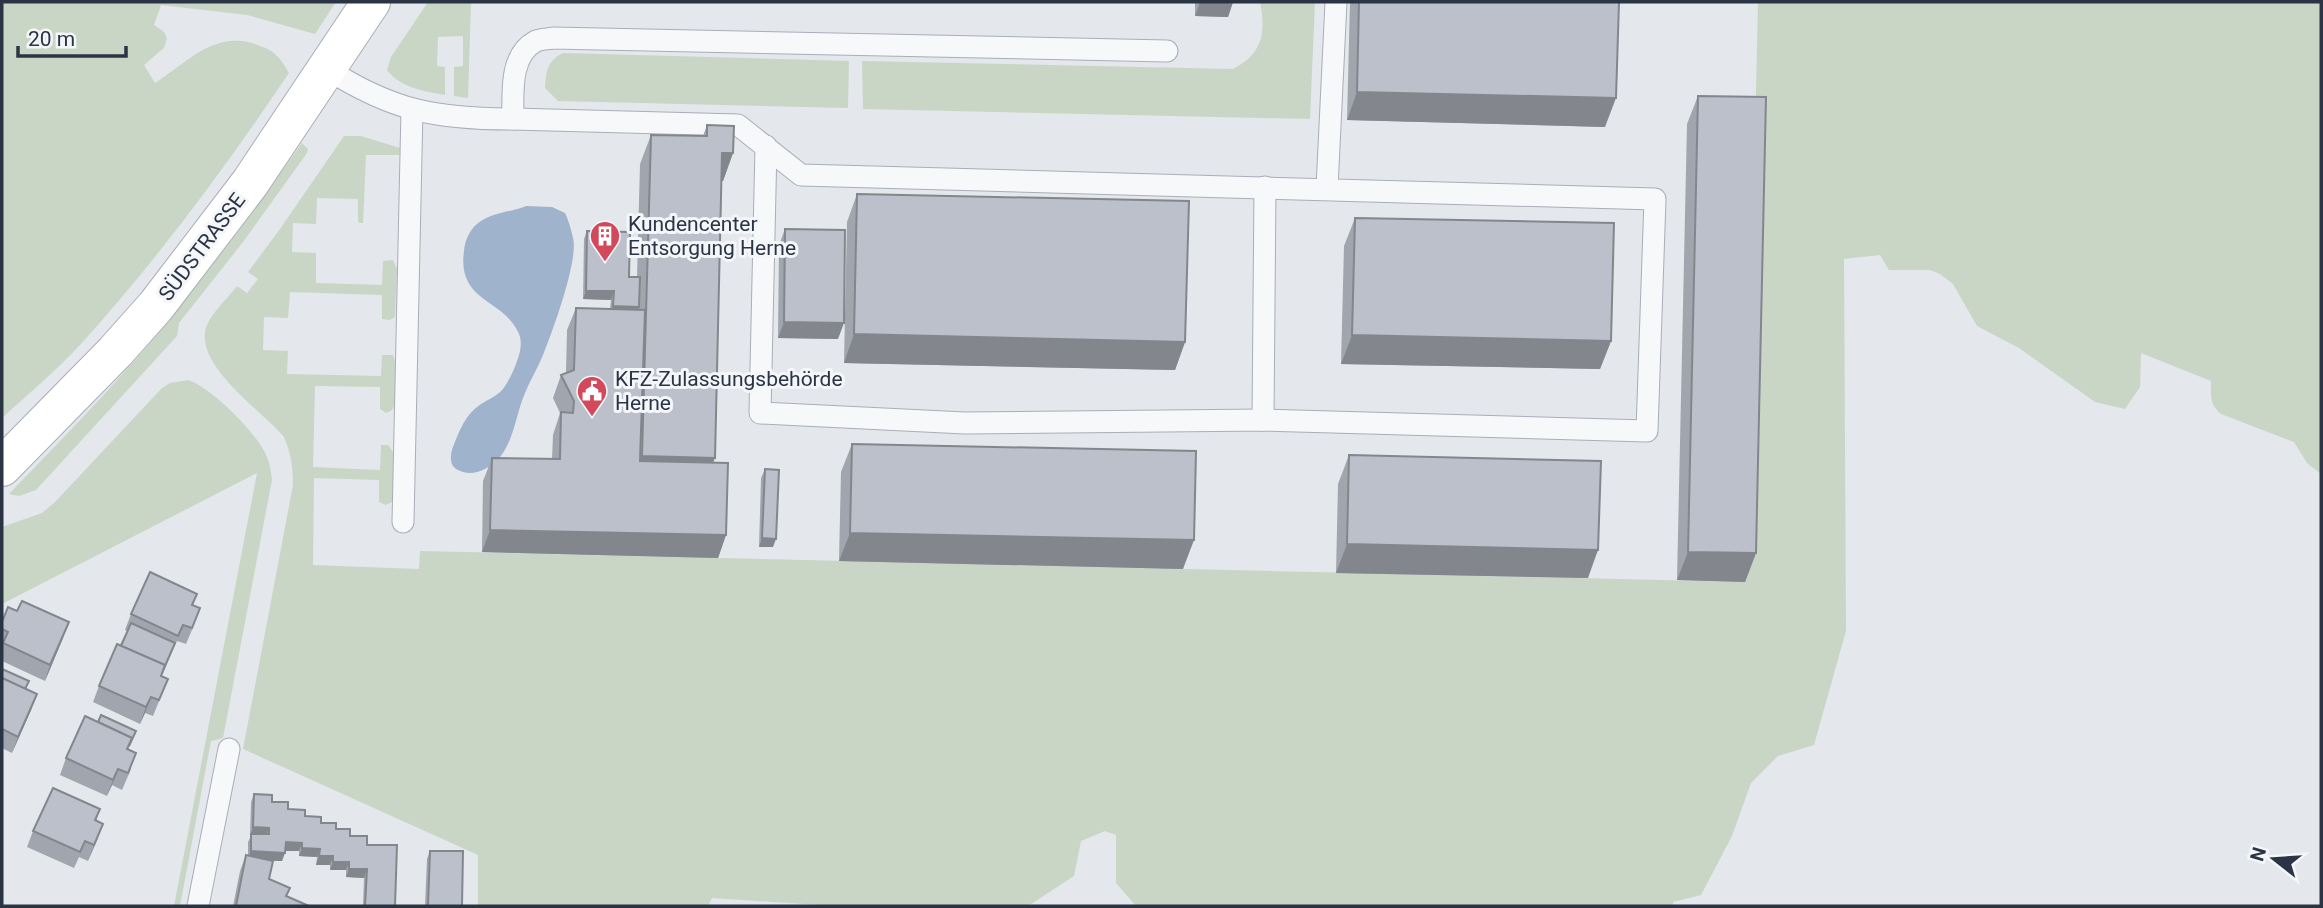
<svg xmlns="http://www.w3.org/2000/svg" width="2323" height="908" viewBox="0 0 2323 908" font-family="Roboto,sans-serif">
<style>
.green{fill:#c9d6c5}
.water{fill:#9fb4cc}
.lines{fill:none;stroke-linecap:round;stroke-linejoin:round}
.lane-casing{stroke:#a9aeb7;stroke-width:23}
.secondary-casing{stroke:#a9aeb7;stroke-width:40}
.lane{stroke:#f7f8fa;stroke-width:21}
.secondary{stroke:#fff;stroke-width:38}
.wall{fill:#a1a5ae}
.shaded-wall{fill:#83868d}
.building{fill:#bbc0ca;stroke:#83868d;stroke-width:2}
.labels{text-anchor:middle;stroke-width:6;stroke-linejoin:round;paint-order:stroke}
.poi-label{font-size:21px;fill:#2b3445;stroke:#f4f6f9;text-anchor:start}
.street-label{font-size:21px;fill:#2b3445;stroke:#f4f6f9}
</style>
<rect width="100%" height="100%" fill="#e4e7ec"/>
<g class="green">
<path d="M2 2H336L315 34 247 15 161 5 154 25 164 32 167 38 164 48 144 65 155 83C186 63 213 32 252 43 274 50 278 54 289 73 225 168 157 260 80 345 56 371 28 394 2 418Z"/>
<path d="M428 2H471L468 98 454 96V67L463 66V36L438 37 437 66 445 67V95C423 91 401 88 387 70L391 57Z"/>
<path d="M1260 2H1315L1310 119 863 109 862 61 1233 69C1263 54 1266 32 1260 2Z"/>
<path d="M1758 2H2321V474L2307 463 2294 442 2221 414C2209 404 2211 395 2211 381L2141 353 2140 387 2125 409 2095 402 2019 348 1977 326 1953 284 1940 274 1930 270H1889L1880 255 1844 259 1846 631 1814 745 1778 756 1751 783 1732 836 1701 895 1673 902V906H1136L1116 883V835L1105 831 1081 841 1074 876 1028 906H835L712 898 708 906H478V855L243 749 293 485C293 468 291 453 284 437 263 411 191 364 207 325 213 311 228 298 237 286L247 293 258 279 248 272 280 229 344 136H361L400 148 399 155H366L363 223H359L358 220V199L317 198 316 224 293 223 292 252 316 253V283L382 285 383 261 393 260 397 269 395 317 390 320 382 319V295L290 292 288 318 264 317 263 350 288 351 287 374 381 376 382 355H393C397 364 398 396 394 406 392 411 391 411 386 413L380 409V387L315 386 313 467 380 470 381 445H388L393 452V498L392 502 386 505 379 502V480L314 478 313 565 419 569 420 551 1745 582Z"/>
<path d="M563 53 849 61 848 108 558 101 545 88C546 71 547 61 563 53Z"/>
<path d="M302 143 308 149 307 153 243 242 179 323 177 336 36 490 19 496 9 494C61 440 113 387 161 330 211 269 257 206 302 143Z"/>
<path d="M188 380C211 387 259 435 267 457 270 464 271 472 272 480L223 738 211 741 180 906H174L257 473 2 604V527L42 513 55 502 162 388 170 383Z"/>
</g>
<path class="water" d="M526 206 552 207 565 213C568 219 572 232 573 238 579 259 552 333 543 355 538 368 530 380 525 393 516 414 514 440 500 457 490 469 472 478 458 470 449 466 450 455 453 447 460 429 465 415 481 404 489 399 497 396 503 389 509 381 514 370 517 361 521 351 523 339 517 330 501 299 457 301 464 251 465 239 471 227 481 221 495 212 512 212 526 206Z"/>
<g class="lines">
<g class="lane-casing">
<g id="lane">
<path d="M327 69C393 111 436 119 513 119 513 94 509 55 536 41 541 39 548 39 553 38L1167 51"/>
<path d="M513 119 738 125 801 175 1655 199 1647 431 1263 420 965 423 760 413 766 146"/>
<path d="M1327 188 1336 2"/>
<path d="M1263 420 1265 187"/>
<path d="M403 522 412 109"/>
<path d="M198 906 229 749"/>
</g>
</g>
<g class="secondary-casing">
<path id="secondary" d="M2 467 115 352 156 306 250 183 371 2"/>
</g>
<use href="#lane" class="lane"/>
<use href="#secondary" class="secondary"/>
</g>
<g class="wall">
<path d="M1195 2H1233L1228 17 1195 16Z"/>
<path d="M1350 2H1619L1605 127 1347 120Z"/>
<path d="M1698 96 1756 553 1745 582 1677 580 1687 124Z"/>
<path d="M707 125 733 153 723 181H722L713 463 726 535 718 558 482 552 483 481 492 458 552 459 553 435 560 413 553 398 561 375 566 373 567 330 576 308 610 309 611 300 583 299 584 239 587 231 629 277H637L640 164 651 135 703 136Z"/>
<path d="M857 194 1185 342 1175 370 844 363 847 222Z"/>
<path d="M1355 218 1611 341 1600 369 1341 364 1344 246Z"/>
<path d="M785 229 838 339 778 338 779 245Z"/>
<path d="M852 444 1183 569 839 561 841 472Z"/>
<path d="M1349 455 1588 578 1336 573 1338 484Z"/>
<path d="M765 469 773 547H759L761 478Z"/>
<path d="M197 594 193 605 194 625 186 644 177 641 172 652 161 677 168 679 153 716 145 713 140 724 93 702 99 686 127 631 125 630 131 614Z"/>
<path d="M2 622 63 638 45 681 2 661Z"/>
<path d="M2 669 26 689 37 694 31 710 12 753 2 748Z"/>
<path d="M98 722 136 731 128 749 131 769 122 790 112 785 107 796 60 775 66 758Z"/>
<path d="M254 794 336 829 367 845 395 906H363L364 878 346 877V870H330V865H316L317 857 299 856V851H285L282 861H273L269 879 287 897 309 906H233L240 871 246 855H248V842L251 836H250L251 802Z"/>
<path d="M100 809 96 821 103 824 97 840 88 861 79 857 74 868 27 847 33 831Z"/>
<path d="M430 851 462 906H425L427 859Z"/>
</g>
<g class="shaded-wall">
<path d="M1200 2H1233L1228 17 1195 16Z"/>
<path d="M1357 92 1616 98 1605 127 1347 120Z"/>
<path d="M722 153H733L723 181H712Z"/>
<path d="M586 291H614L611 300 583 299Z"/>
<path d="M613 306 639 307 636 315H610Z"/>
<path d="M784 322 844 323 838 339 778 338Z"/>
<path d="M854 334 1185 342 1175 370 844 363Z"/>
<path d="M1352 335 1611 341 1600 369 1341 364Z"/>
<path d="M642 456 715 458 704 486 632 484Z"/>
<path d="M490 530 726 535 718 558 482 552Z"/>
<path d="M850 533 1194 540 1183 569 839 561Z"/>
<path d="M762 538 776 539 773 547H759Z"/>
<path d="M1347 544 1598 550 1588 578 1336 573Z"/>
<path d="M1688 552 1756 553 1745 582 1677 580Z"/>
<path d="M69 622 63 638 45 681 50 665Z"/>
<path d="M37 694 31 710 12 753 18 737Z"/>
<path d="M151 697 145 713 140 724 146 707Z"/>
<path d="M118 769 112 785 107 796 113 780Z"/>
<path d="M103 824 97 840 88 861 94 845Z"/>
<path d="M253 827 269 828 266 836H250Z"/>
<path d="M286 842 302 843 299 851H283Z"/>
<path d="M302 848 320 849 317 857 299 856Z"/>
<path d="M251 851 285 853 282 861 247 860Z"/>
<path d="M319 856H333L330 865H316Z"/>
<path d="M333 862H349L346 870H330Z"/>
<path d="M349 869H367L364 878 346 877Z"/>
</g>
<g class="building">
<path d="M1359 2H1619L1616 98 1357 92Z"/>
<path d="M1698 96 1766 97 1756 553 1688 552Z"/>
<path d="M707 125 734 126 733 153H722L715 458 642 456 651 135 707 136Z"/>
<path d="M857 194 1189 201 1185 342 854 334Z"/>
<path d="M1355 218 1614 223 1611 341 1352 335Z"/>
<path d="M785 229 845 230 844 323 784 322Z"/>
<path d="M587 231 630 232 629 277H640L639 307 613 306 614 291H586Z"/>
<path d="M576 308 645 310 640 461 728 463 726 535 490 530 492 458 560 459 561 412 573 413 574 401 561 375 574 370Z"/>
<path d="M852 444 1196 451 1194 540 850 533Z"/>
<path d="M1349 455 1601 461 1598 550 1347 544Z"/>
<path d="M765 469 779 470 776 539 762 538Z"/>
<path d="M150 572 197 594 192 605 200 608 192 628 183 625 178 636 131 614Z"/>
<path d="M22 601 69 622 50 665 3 643 8 632 2 629V622L8 607 17 611Z"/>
<path d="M131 623 175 643 162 673 165 665 121 646Z"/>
<path d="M117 644 165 665 161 676 168 679 159 700 151 697 146 707 99 686Z"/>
<path d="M2 669 29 681 25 689 2 678Z"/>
<path d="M2 678 37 694 18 737 2 729Z"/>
<path d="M101 715 136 731 129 746 132 738 98 722Z"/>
<path d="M85 716 132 738 127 749 136 753 128 773 118 769 113 780 66 758Z"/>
<path d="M53 788 100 809 95 820 103 824 94 845 85 841 80 852 33 831Z"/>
<path d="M254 794 272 795V802H288V809L305 810V816L321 817V823H336V829H350V836H367V845H397L395 906H365L367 869H349V862H333V856H319L320 849 302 848V843L286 842 285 853 251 851V834H269V828L253 827Z"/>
<path d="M430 851H463L462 906H428Z"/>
<path d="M246 855 273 861 269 879 290 888 286 896 309 906H236Z"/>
</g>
<defs>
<g id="building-pin" transform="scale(1.575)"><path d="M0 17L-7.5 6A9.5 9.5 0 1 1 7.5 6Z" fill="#d1495b" stroke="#f4f6f9"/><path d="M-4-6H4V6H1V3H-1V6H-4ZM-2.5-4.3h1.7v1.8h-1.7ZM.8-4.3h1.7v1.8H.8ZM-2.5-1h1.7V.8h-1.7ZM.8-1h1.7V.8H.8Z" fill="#fff"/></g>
<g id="civic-pin" transform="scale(1.575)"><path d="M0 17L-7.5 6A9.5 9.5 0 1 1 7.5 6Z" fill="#d1495b" stroke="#f4f6f9"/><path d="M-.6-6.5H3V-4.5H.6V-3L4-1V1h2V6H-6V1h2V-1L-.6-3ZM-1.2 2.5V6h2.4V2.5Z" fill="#fff"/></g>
</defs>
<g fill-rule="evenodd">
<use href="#building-pin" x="605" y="236"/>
<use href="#civic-pin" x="592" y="391"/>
</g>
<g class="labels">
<g class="poi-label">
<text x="628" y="231">Kundencenter<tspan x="628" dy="24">Entsorgung Herne</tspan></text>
<text x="615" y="386">KFZ-Zulassungsbehörde<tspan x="615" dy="24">Herne</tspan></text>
</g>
<g class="street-label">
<text transform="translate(202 247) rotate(-53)" y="7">SÜDSTRASSE</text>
</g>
</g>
<rect width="2323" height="908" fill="none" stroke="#2b3445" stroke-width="7"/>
<g transform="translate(2274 859) rotate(287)" stroke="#f4f6f9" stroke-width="5" paint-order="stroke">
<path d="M0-5L12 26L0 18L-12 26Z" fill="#2b3445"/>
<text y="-10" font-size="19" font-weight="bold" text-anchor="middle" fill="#2b3445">N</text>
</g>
<path d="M18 46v10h108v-10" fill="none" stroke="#2b3445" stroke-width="3.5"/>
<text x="28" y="46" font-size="21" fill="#2b3445" stroke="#f4f6f9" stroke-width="5" paint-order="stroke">20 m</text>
</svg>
